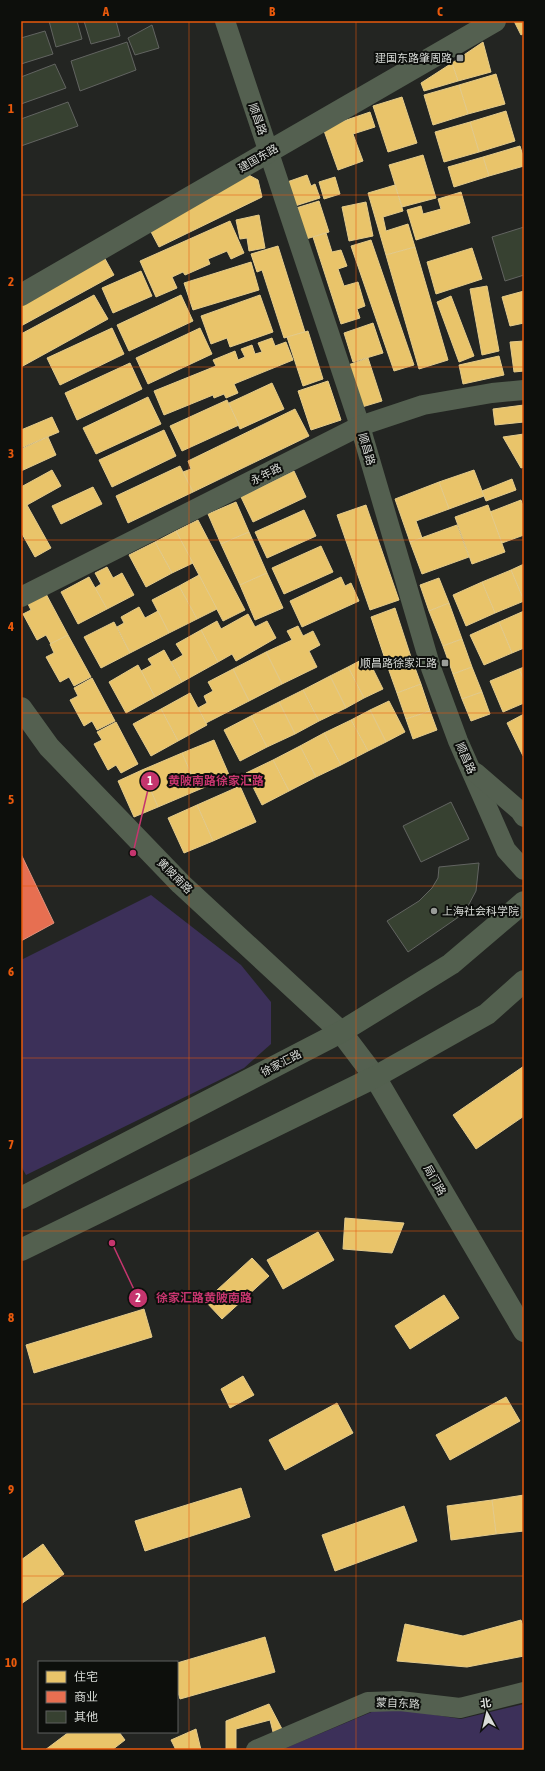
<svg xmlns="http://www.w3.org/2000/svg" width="545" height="1771" viewBox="0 0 545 1771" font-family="'Asap Condensed','Noto Sans SC',sans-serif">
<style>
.green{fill:#3c3059}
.homes{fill:#e9c46a;stroke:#e4cb8b}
.shops{fill:#e76f51;stroke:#e3907a}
.building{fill:#374131;stroke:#626461}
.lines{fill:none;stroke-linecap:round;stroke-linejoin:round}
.minor{stroke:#546050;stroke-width:20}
.tertiary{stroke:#546050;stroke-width:22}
.primary{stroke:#53604f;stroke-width:22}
.grid{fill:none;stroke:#e8590c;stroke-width:1;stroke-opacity:0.55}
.poi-dot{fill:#999c98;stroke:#0d0f0c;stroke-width:1.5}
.labels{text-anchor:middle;stroke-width:4;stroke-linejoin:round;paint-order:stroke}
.poi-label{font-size:11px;fill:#d9dcd8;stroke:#0d0f0c;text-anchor:end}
.street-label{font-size:11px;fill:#d9dcd8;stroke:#0d0f0c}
.leader{fill:none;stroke:#c5356e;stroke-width:1.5}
.callout-dot{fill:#c5356e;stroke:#0d0f0c;stroke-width:1.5}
.mark-label{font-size:12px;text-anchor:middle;font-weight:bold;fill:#fff}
.callout-label{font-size:12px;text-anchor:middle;font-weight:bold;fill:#c5356e;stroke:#0d0f0c;stroke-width:4;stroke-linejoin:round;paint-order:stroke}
.neatline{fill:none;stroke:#e8590c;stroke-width:1.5}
.grid-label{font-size:13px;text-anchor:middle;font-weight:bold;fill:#e8590c}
</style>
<rect width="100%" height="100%" fill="#232522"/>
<g class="green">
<path d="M151 895 241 965 271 1002V1044L244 1068 26 1175 21 1166V960Z"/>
<path d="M524 1704V1750H281L374 1711 404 1710 461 1719Z"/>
</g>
<g class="homes">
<path d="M514 21H524V33L521 35Z"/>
<path d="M483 42 491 72 458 81 452 63Z"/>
<path d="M452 63 458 81 424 91 421 83Z"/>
<path d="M496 74 505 104 468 114 459 85Z"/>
<path d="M459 85 468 114 433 125 424 95Z"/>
<path d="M402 97 417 143 388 152 373 106Z"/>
<path d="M506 111 515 141 479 152 470 122Z"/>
<path d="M370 112 375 127 353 134 363 161 338 170 323 128Z"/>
<path d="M470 122 479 152 444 162 435 132Z"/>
<path d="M520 146 524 159V166L489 176 483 157Z"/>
<path d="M423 155 436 198 402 207 389 165Z"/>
<path d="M483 157 489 176 454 187 448 167Z"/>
<path d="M245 173 258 180 262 197 159 247 149 228Z"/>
<path d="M307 175 311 186 315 184 320 198 295 206 287 182Z"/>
<path d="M335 177 340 194 324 199 319 182Z"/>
<path d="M395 185 403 211 383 217 386 231 408 224 415 247 386 255 368 193Z"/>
<path d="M461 192 470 223 416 240 407 210 421 206 423 214 441 209 438 199Z"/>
<path d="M319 201 329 232 306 239 296 208Z"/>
<path d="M366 202 373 236 349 241 342 207Z"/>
<path d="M259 215 265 248 249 251 247 238 240 239 236 220Z"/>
<path d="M230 221 244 253 231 259 227 251 208 259 210 264 185 275 183 272 172 277 177 288 156 297 140 261Z"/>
<path d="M326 233 332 252 341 250 347 266 338 269 344 286 358 282 365 306 357 309 360 318 341 324 313 237Z"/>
<path d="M371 240 414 365 394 371 351 246Z"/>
<path d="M278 246 305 332 284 338 262 270 257 272 251 254Z"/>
<path d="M415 247 448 360 419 369 386 255Z"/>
<path d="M472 248 482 279 436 294 427 262Z"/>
<path d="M104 257 114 275 21 326V302Z"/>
<path d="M251 262 259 290 193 310 184 283Z"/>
<path d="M141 271 152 296 113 313 102 288Z"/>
<path d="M487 286 499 351 482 355 470 289Z"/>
<path d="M524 291V323L510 326 502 297Z"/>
<path d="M94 295 108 319 21 367V334Z"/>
<path d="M181 295 193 321 129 351 117 325Z"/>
<path d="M260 295 273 332 230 347 227 338 211 344 201 316Z"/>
<path d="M451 296 474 356 459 362 437 302Z"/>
<path d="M373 323 383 353 353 362 344 333Z"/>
<path d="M112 328 124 354 60 385 47 358Z"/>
<path d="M200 328 212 354 148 384 136 358Z"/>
<path d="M308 331 323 379 303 386 287 337Z"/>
<path d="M272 338 275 346 286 342 293 360 234 384 238 393 226 398 224 394 214 398 213 395 164 415 154 391 216 366 213 360 235 351 238 360 245 357 241 349 252 345 255 354 262 352 258 343Z"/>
<path d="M524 341V371L514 372 510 342Z"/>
<path d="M499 356 504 375 463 384 459 365Z"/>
<path d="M368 358 382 401 362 407 348 365Z"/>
<path d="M130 363 142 389 77 420 65 393Z"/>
<path d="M328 381 341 420 311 430 298 391Z"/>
<path d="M272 383 284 409 240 429 229 403Z"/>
<path d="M148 397 161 424 96 454 83 428Z"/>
<path d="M227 400 239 425 182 451 170 426Z"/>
<path d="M524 405V422L495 425 493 409Z"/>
<path d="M295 409 309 436 193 492 183 472 191 469 188 461Z"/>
<path d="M52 417 59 432 21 448V430Z"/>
<path d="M164 430 176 456 112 487 99 460Z"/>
<path d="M524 434V467L521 468 503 437Z"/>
<path d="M48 437 56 455 21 471V449Z"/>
<path d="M180 466 193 492 128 523 116 496Z"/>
<path d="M52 470 61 486 27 505 51 548 35 557 21 532V487Z"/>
<path d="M474 470 484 496 449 509 439 482Z"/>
<path d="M294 471 306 497 253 522 241 497Z"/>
<path d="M512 479 516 490 486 501 482 491Z"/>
<path d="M439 482 449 509 416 521 422 538 410 542 395 499Z"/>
<path d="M93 487 102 504 61 524 52 506Z"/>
<path d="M521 500 524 509V535L502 543 490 512Z"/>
<path d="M236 502 249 532 221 544 208 514Z"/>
<path d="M366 505 399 600 370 610 337 515Z"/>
<path d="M488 505 505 552 472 564 455 517Z"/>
<path d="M304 510 316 536 267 558 255 532Z"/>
<path d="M198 520 245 610 223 621 176 531Z"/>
<path d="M457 525 469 557 422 574 410 542Z"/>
<path d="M176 531 193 563 172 573 155 542Z"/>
<path d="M249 532 267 573 240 585 221 544Z"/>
<path d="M155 542 172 573 146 587 129 555Z"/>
<path d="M321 546 333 572 284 594 272 568Z"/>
<path d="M524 564V601L511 570Z"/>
<path d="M107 567 113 578 122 573 134 595 107 609 95 588 101 584 95 573Z"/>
<path d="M511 570 524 601 495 613 482 582Z"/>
<path d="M267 573 283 608 255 620 240 585Z"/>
<path d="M199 575 217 609 197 619 179 586Z"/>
<path d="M89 577 107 609 78 624 61 592Z"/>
<path d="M341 577 345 586 351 583 359 601 302 627 290 601Z"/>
<path d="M439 578 449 603 429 611 420 585Z"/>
<path d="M482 582 495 613 466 626 453 595Z"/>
<path d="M179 586 197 619 169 633 152 600Z"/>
<path d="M45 592 68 635 51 644 46 635 37 640 23 614 31 610 27 602Z"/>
<path d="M449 603 462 639 443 646 429 611Z"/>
<path d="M139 607 145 618 158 611 169 633 130 653 117 627 124 623 121 617Z"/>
<path d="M395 608 411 657 387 665 371 617Z"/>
<path d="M524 611V648L512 653 499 622Z"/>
<path d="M248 614 255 627 267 621 276 638 236 661 232 654 218 662 201 630 217 621 221 629Z"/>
<path d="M114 622 130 653 101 668 84 637Z"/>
<path d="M499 622 512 653 484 665 470 635Z"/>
<path d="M298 626 303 636 313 631 320 645 309 651 317 667 282 684 266 652 292 640 287 631Z"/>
<path d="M201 630 218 662 182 682 171 662 183 655 176 644Z"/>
<path d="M68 635 91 677 74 686 69 677 60 682 46 657 54 653 50 644Z"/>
<path d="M462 639 472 667 453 674 443 646Z"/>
<path d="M164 650 182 682 155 697 141 671 152 665 148 659Z"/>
<path d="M266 652 282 684 249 701 233 669Z"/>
<path d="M367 657 383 689 364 698 348 667Z"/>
<path d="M411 657 421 684 397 693 387 665Z"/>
<path d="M138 665 155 697 126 713 109 682Z"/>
<path d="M348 667 364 698 346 708 330 676Z"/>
<path d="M472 667 482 692 462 699 453 674Z"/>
<path d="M524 667V681L519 669Z"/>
<path d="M233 669 249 701 206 723 198 708 207 703 204 696 213 691 208 682Z"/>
<path d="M519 669 524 681V703L503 712 490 681Z"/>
<path d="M330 676 346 708 319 721 303 690Z"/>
<path d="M92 678 115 721 97 730 92 721 84 726 70 700 78 696 74 688Z"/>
<path d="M421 684 430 711 406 719 397 693Z"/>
<path d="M303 690 319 721 295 734 279 702Z"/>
<path d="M482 692 490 714 471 721 462 699Z"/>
<path d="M190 693 207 725 178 741 161 709Z"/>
<path d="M389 701 405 732 386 742 370 710Z"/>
<path d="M279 702 295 734 267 747 251 716Z"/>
<path d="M161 709 178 741 151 756 133 724Z"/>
<path d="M370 710 386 742 368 751 351 720Z"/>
<path d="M430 711 437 730 413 739 406 719Z"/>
<path d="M524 714V755L523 756 507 723Z"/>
<path d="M251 716 267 747 240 761 224 730Z"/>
<path d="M351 720 368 751 341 765 324 733Z"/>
<path d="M116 722 138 764 121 773 116 765 108 770 94 744 102 740 97 732Z"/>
<path d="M324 733 341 765 316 777 300 746Z"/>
<path d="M214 740 230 777 198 790 182 753Z"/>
<path d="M300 746 316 777 289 791 273 760Z"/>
<path d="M182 753 198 790 158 807 142 770Z"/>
<path d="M273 760 289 791 262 805 246 773Z"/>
<path d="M142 770 158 807 134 817 118 781Z"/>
<path d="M240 786 256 822 213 841 197 805Z"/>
<path d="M197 805 213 841 184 853 168 818Z"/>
<path d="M524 1066V1116L476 1149 453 1115Z"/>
<path d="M345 1218 404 1223 392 1253 343 1249Z"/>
<path d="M318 1232 334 1260 283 1289 267 1260Z"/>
<path d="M252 1258 269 1276 222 1319 205 1301Z"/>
<path d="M444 1295 459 1318 410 1349 395 1326Z"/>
<path d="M144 1309 152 1337 34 1373 26 1345Z"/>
<path d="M243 1376 254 1395 230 1408 221 1389Z"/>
<path d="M506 1397 520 1421 450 1460 436 1435Z"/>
<path d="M337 1403 353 1433 285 1470 269 1440Z"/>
<path d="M241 1488 250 1517 145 1551 135 1521Z"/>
<path d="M524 1495V1531L496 1534 492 1500Z"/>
<path d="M492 1500 496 1534 451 1540 447 1506Z"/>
<path d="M404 1506 417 1541 335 1571 322 1535Z"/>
<path d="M43 1544 64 1574 21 1604V1560Z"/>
<path d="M521 1620 524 1629V1656L467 1667 397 1661 405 1624 463 1636Z"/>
<path d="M265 1637 275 1672 180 1699 177 1689V1663Z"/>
<path d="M269 1704 282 1729 273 1732 270 1720 236 1729V1750H226V1721Z"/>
<path d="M196 1729 201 1750H176L171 1740Z"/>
<path d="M69 1732H119L125 1740 112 1750H45Z"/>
</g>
<path class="shops" d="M21 854 54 923 21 941Z"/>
<g class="building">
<path d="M49 21H77L82 39 56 47Z"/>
<path d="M84 21H116L120 36 91 44Z"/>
<path d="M152 25 159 48 135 55 128 38Z"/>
<path d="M45 31 53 54 21 64V38Z"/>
<path d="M127 42 136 70 80 91 71 61Z"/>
<path d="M55 64 66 88 21 104V77Z"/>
<path d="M68 102 78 126 21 146V119Z"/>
<path d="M524 227V275L505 281 492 237Z"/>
<path d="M451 802 469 839 421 862 403 826Z"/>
<path d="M479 863 476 891 468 906 460 916 408 952 387 921 419 901 432 888 438 878 439 867Z"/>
</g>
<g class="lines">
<g class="minor">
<path d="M225 21 360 426 431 668 458 741 506 850 524 870"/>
<path d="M21 597 360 426 423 405 492 393 524 390"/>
<path d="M476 773 520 811 524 817"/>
<path d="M256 1750 368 1702 400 1701 460 1708 524 1692"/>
</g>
<g class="tertiary">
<path d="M21 295 495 21"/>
<path d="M21 708 49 747 181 884 341 1032 375 1077 524 1331"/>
</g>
<g class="primary">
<path d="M21 1198 341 1032 451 964 524 902"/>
<path d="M21 1250 375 1077 487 1014 524 981"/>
</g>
</g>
<path class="grid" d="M189 21V1750M356 21V1750M21 195H524M21 367H524M21 540H524M21 713H524M21 886H524M21 1058H524M21 1231H524M21 1404H524M21 1576H524"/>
<g class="poi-dot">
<rect x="456" y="54" width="8" height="8" rx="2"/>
<rect x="441" y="659" width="8" height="8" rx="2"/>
<circle cx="434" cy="911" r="4"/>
</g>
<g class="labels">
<g class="poi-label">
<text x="452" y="62">建国东路肇周路</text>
<text x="437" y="667">顺昌路徐家汇路</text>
<text x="442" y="915" text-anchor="start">上海社会科学院</text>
</g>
<g class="street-label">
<text transform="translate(258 119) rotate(71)" y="4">顺昌路</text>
<text transform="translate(258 158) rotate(-30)" y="4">建国东路</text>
<text transform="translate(367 449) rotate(74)" y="4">顺昌路</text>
<text transform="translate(266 474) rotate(-27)" y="4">永年路</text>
<text transform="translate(466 758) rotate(66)" y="4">顺昌路</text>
<text transform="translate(175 876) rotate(45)" y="4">黄陂南路</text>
<text transform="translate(281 1063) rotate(-27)" y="4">徐家汇路</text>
<text transform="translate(435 1180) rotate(60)" y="4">局门路</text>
<text transform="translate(398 1703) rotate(2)" y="4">蒙自东路</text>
</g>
</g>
<path class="leader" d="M133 853L150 781M112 1243L138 1298"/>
<g class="callout-dot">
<circle cx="133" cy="853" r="4"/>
<circle cx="112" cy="1243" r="4"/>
<circle cx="150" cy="781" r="10"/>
<circle cx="138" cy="1298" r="10"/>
</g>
<g class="mark-label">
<text x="150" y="785">1</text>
<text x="138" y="1302">2</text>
</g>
<g class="callout-label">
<text x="216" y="785">黄陂南路徐家汇路</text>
<text x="204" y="1302">徐家汇路黄陂南路</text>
</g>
<rect width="545" height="1771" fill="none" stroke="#0d0f0c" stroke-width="44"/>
<rect x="38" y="1661" width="140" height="72" fill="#0d0f0c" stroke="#5f615e"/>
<rect x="46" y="1671" width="20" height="12" fill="#e9c46a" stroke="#5f615e"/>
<text x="74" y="1681" font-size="12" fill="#d9dcd8">住宅</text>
<rect x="46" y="1691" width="20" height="12" fill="#e76f51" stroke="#5f615e"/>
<text x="74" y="1701" font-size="12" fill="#d9dcd8">商业</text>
<rect x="46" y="1711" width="20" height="12" fill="#374131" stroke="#5f615e"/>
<text x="74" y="1721" font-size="12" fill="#d9dcd8">其他</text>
<g transform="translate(487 1713) rotate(352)" stroke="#0d0f0c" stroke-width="3" paint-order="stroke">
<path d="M0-3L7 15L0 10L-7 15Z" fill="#d9dcd8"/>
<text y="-6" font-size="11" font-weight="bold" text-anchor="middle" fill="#d9dcd8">北</text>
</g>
<rect x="22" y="22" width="501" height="1727" class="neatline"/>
<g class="grid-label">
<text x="106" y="16">A</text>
<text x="272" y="16">B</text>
<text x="440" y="16">C</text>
<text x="11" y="113">1</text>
<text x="11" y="286">2</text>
<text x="11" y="458">3</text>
<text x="11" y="631">4</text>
<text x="11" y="804">5</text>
<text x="11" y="976">6</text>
<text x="11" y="1149">7</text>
<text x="11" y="1322">8</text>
<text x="11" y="1494">9</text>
<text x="11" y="1667">10</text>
</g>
</svg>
